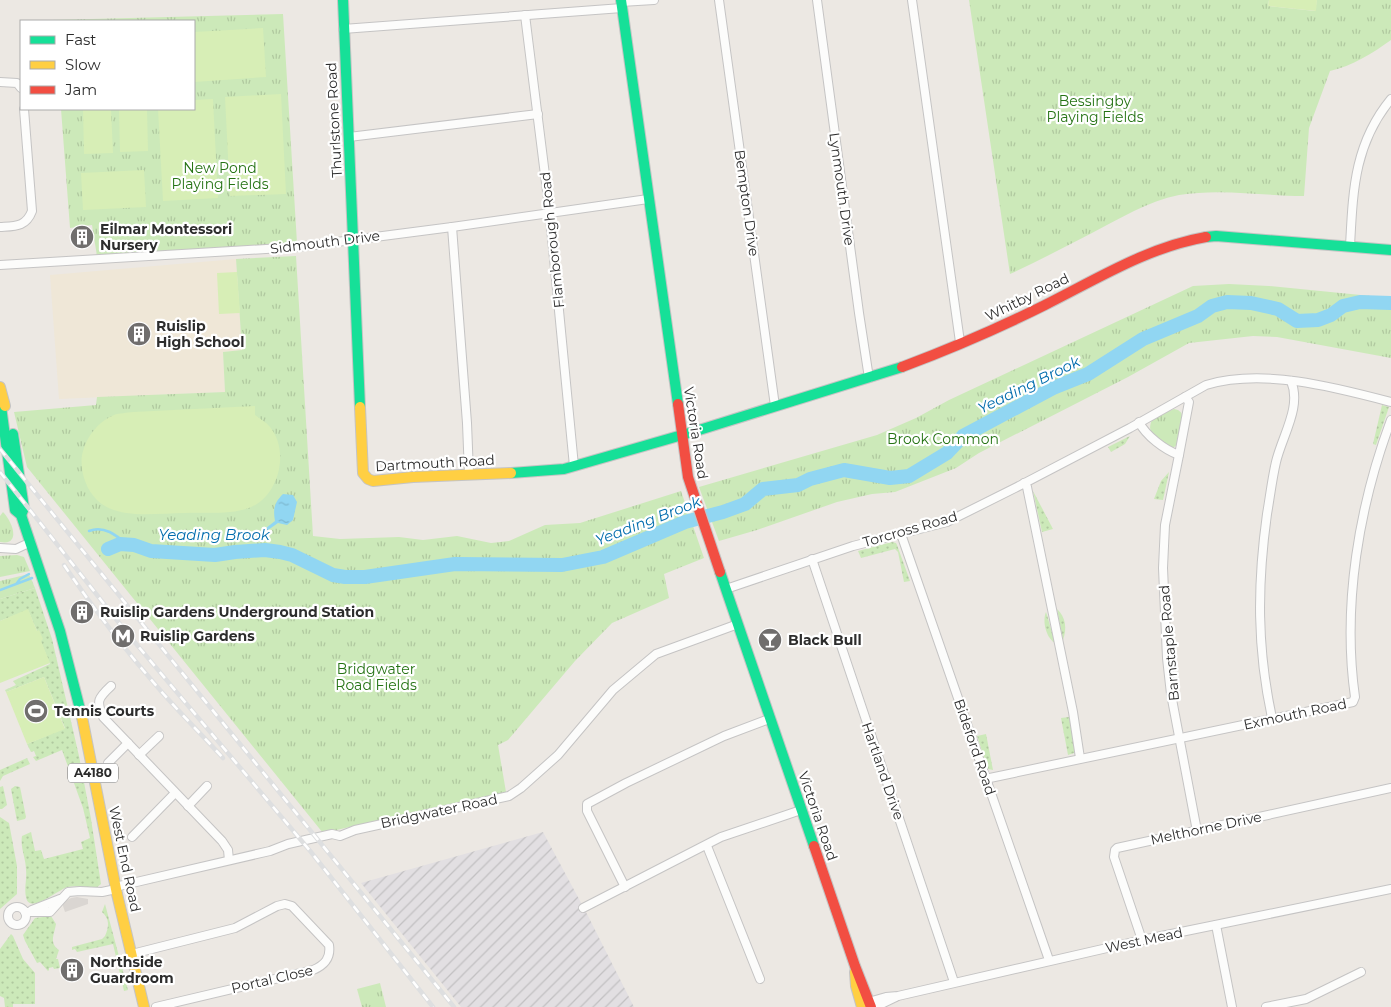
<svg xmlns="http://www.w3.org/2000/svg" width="1391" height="1007" viewBox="0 0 1391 1007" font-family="Montserrat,sans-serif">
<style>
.industrial{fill:url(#industrial-furrows)}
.education{fill:#efe7d7}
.grass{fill:url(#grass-dots)}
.park{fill:url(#park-tufts)}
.pitch{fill:#d7eeb6}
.plaza{fill:#dad6d2}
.water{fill:url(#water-ripples)}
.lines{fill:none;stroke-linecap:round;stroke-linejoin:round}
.stream{stroke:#91d6f2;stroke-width:2.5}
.river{stroke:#91d6f2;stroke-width:14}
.street-casing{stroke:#c5c4c4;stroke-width:10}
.fast-casing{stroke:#c5c4c4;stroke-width:12}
.slow-casing{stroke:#c5c4c4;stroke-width:12}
.jam-casing{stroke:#c5c4c4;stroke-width:12}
.street{stroke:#fcfcfb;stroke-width:8}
.fast{stroke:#16e098;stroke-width:10}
.slow{stroke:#ffcf43;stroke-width:10}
.jam{stroke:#f24e42;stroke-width:10}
.rail-casing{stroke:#dedfe0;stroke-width:4.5}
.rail{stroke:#fff;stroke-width:2.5;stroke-dasharray:8;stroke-linecap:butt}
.labels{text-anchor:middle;stroke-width:4.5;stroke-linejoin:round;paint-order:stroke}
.shield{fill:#fff;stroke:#6c6c6c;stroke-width:1}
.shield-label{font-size:12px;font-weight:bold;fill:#2d2d2d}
.park-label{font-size:14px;fill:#257314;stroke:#fff}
.street-label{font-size:14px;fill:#2d2d2d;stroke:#fff}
.poi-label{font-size:14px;font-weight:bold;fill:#2d2d2d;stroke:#fff;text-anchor:start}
.water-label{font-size:15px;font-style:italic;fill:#016cad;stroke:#fff}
</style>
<defs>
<pattern id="industrial-furrows" width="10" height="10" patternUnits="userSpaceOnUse" patternTransform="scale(1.25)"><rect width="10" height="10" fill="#e2dfe2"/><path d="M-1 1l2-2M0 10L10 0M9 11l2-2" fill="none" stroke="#c2c0c2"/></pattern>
<pattern id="grass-dots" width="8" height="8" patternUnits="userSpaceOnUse" patternTransform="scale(1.25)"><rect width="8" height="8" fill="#cce9b9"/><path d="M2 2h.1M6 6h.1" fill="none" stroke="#b0c89f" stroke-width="1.8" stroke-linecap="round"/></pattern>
<pattern id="park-tufts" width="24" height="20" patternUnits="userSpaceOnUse" patternTransform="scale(1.25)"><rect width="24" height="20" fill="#cce9b9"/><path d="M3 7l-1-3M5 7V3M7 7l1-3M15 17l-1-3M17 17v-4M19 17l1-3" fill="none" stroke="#b0c89f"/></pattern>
<pattern id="water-ripples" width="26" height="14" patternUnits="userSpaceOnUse" patternTransform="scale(1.25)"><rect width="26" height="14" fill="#91d6f2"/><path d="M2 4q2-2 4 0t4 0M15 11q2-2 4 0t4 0" fill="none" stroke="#7db8d0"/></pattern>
</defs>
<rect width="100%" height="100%" fill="#ece8e3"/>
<path class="industrial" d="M543 832 587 914 634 1007H461L361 883Z"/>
<path class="education" d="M236 259 242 350 223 352 225 392 59 399 50 275Z"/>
<g class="grass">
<path d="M1382 405 1389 407 1376 445 1373 444Z"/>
<path d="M1130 436 1125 444 1111 452 1108 447Z"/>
<path d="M1169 472 1163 500 1154 499 1161 481Z"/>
<path d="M1033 491 1053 529 1042 532Z"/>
<path d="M892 542 896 543 897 545 910 581 904 582 898 552 895 549 861 558 858 551Z"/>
<path d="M35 588 52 639 79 756 91 819 101 884 95 889C86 888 76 885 68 887 60 888 29 916 26 897 24 889 27 879 26 870 26 858 20 848 22 836L31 832 35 851 41 850 44 859 83 849 81 842 90 838 83 808 62 750 36 761 33 757 36 756 34 751 31 752 27 744 65 728 44 677 6 692 5 690 16 685 13 681 50 664 40 640 42 639 39 631H37L28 610 0 621V599Z"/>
<path d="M1057 609C1066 617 1067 629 1063 640Z"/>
<path d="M1046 612 1047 615 1055 643C1046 638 1042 621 1046 612Z"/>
<path d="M1069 717 1075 750 1074 753 1068 755 1061 718Z"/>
<path d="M986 734 993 770 988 769 977 736Z"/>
<path d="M27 758 30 764 3 776 0 781V770Z"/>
<path d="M3 786 7 805 2 809H0V787Z"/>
<path d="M15 786 20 787 26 817 25 819 17 821 11 789Z"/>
<path d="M0 817 9 823 17 866V894L0 909Z"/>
<path d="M105 904 128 990 124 991 113 944 77 952 75 949 72 950V947L102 939 105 936C109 927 110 919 102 912Z"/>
<path d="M51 916 56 924C54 935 49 943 59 950L56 959H58L60 968 54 969 53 967 49 968V970L48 971 40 962 37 963 25 941 23 935 35 918Z"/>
<path d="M11 934 13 936 23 959 35 973V1004H13V1007H5L4 998 0 996V949Z"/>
</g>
<g class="park">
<path d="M969 0H1269L1268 6 1315 11 1317 0H1391V40C1373 53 1352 66 1330 71L1309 128 1304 196C1262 196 1222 188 1179 195 1148 201 1119 219 1092 233 1065 247 1038 261 1010 274Z"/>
<path d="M283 14 297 243 97 256 92 225 70 228 61 109H194V21L52 20Z"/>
<path d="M296 256 313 536 340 539 399 537 423 540 457 536 491 543 509 541 545 525 580 523 681 491 704 558 664 574 669 598 612 623 575 661 508 740 498 745 506 792 323 833 27 467 14 412 96 405 97 397 225 392 223 352 242 350 236 259Z"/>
<path d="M1229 284 1269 286 1391 298V358L1277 337 1253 336 1189 343 1128 377 979 453 956 468 895 492 872 494 837 502 757 530 719 541 699 487 877 435 916 418 949 400 1193 286Z"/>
<path d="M1174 409 1178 410C1181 412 1182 413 1182 417 1183 422 1180 445 1174 447 1170 448 1154 435 1151 431 1149 427 1151 423 1152 419Z"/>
<path d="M3 512C12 521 22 546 0 542V516Z"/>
<path d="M17 555 24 557 30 571 0 577V556Z"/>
<path d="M29 574 35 588 0 599V581Z"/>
<path d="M380 983 386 1007H362L357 989Z"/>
</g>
<g class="pitch">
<path d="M1269 0H1317L1316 11 1268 6Z"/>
<path d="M263 28 266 77 194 82V32Z"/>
<path d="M281 94 286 194 230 196 225 97Z"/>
<path d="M213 99 218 198 163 201 158 109H194V100Z"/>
<path d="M83 109H111L113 153 84 154Z"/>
<path d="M119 109H147L148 151 120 152Z"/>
<path d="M144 170 146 207 83 210 81 173Z"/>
<path d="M237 272 240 313 219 314 217 273Z"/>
<path d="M255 406V415C260 419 266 422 270 427 290 451 279 497 249 508 229 515 205 512 185 513 148 513 101 524 85 481 82 472 80 461 83 451 87 436 99 421 114 415 119 413 127 413 133 412Z"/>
<path d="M28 609 37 631 39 630 43 639 41 641 50 663 0 683V621Z"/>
<path d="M44 677 65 729 27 744 6 692Z"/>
</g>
<path class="plaza" d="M77 897 88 899V904L65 912 62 903 71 898Z"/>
<path class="water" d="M283 494 293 495 297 502 293 520 287 525 278 523 261 535H257L275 521C273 509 274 503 283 494Z"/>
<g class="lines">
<g class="stream">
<path d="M89 531C104 525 116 535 128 545"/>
<path d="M17 583 20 579 29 574"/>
<path d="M0 590 32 578"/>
</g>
<path class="river" d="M108 549 120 544 134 545 151 551 215 555 235 552 265 550 280 552 292 555 333 575 345 577H365L455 564 562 565 603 557 685 522 723 512 745 504 763 489 798 485 810 479 844 470 890 478 909 476 947 453 963 436 1053 388 1088 374 1143 339 1198 316 1212 306 1227 302 1251 303 1278 309 1297 321 1318 320 1331 315 1343 306 1360 302 1391 303"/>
<g class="street-casing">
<g id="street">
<path d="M719 0 775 406"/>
<path d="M817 0 859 313 869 378"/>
<path d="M912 0 960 342"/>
<path d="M621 2 654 0"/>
<path d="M525 15 549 207 574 466"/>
<path d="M343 29 622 8"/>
<path d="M0 82 17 83 21 88"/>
<path d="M349 137 538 114"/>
<path d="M0 227C15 226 26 227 32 211L24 109"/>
<path d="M452 227 467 423 469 474"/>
<path d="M1350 246C1353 191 1354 144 1391 99"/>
<path d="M0 265 298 247 452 227 648 199"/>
<path d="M1139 422C1146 436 1165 450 1179 455L1189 402 1185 397"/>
<path d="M1179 455 1165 525 1164 546 1163 568 1167 658 1171 694 1197 831"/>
<path d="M1024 483 1027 487 1073 712 1080 758"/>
<path d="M901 534 1049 960"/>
<path d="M0 548 16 549 31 542"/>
<path d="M812 559 954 982"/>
<path d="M726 589 853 546 947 522 1017 487 1130 428 1206 385C1263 368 1334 387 1391 402"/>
<path d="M111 686C98 698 96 701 103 717L222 841 228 850 229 860"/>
<path d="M1272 718C1257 648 1257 586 1267 514 1270 497 1272 479 1276 462 1282 436 1302 407 1291 381"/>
<path d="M139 755 159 736"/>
<path d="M108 763 128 743"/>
<path d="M985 779 1353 702 1355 697C1342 605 1359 506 1391 420"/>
<path d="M188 806 207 786"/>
<path d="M132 837 175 793"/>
<path d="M707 846 760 979"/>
<path d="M115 887 270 851 288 844 332 834 340 836 355 830 509 796 521 788 558 755 613 690 656 654 738 624"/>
<path d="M625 887 587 811V804L626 783 724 736 769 719"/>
<circle cx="17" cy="916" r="9"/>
<path d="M583 908 721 837 801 810"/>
<path d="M32 910 60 899"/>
<path d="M25 912H50L68 892 80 891 102 892 116 889"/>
<path d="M1216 925 1232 1007"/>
<path d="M1142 940 1114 857 1115 850 1117 848 1391 788"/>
<path d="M132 954 235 928 277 906 285 904 292 906 329 945C331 958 325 965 313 970L156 1007"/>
<path d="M865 1003 886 997 898 996 1142 940 1391 889"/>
<path d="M875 1007 896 997"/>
<path d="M1266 1007 1306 999 1361 972"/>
</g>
</g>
<g class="fast-casing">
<g id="fast">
<path d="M343 0 360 407"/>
<path d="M621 0 678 404"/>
<path d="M1206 237 1216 236 1391 250"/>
<path d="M0 399 15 510 21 515 60 631 82 717"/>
<path d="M13 434 24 508 21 515"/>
<path d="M511 473 564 469 696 431 902 367"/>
<path d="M720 572 814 846"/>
</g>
</g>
<g class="slow-casing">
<g id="slow">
<path d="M0 387 5 406"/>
<path d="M360 407 363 473 368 479 373 481 413 477 511 473"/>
<path d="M82 717 117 894 144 1007"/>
<path d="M855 972 856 986 862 1007"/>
</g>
</g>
<g class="jam-casing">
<g id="jam">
<path d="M902 367C950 349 999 328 1045 305 1097 279 1148 247 1206 237"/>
<path d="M678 404 688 477 720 572"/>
<path d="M814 846 855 966 871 1007"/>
</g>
</g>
<use href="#street" class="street"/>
<use href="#fast" class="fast"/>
<use href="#slow" class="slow"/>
<use href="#jam" class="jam"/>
<g class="rail-casing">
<g id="rail">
<path d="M0 449 454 1007"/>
<path d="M0 472 127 633 311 852 433 1007"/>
<path d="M64 565C93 608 125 650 160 690 180 713 202 735 223 758"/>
</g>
</g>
<use href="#rail" class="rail"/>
</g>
<defs>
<g id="building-disc" transform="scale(1.25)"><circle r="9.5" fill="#706e6d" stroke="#fff"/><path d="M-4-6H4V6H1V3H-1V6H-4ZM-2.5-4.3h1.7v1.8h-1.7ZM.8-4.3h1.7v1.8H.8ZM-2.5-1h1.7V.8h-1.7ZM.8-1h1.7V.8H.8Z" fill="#fff"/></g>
<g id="metro-disc" transform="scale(1.25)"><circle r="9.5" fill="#706e6d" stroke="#fff"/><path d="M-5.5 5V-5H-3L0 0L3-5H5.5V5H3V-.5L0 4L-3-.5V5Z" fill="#fff"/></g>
<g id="bar-disc" transform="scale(1.25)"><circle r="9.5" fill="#706e6d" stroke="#fff"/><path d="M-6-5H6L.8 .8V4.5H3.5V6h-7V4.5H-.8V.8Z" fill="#fff"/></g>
<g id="stadium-disc" transform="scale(1.25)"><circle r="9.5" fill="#706e6d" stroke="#fff"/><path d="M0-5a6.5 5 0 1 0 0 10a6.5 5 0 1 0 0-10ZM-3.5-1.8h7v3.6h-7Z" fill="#fff"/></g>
</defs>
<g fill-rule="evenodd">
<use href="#building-disc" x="82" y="237"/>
<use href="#building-disc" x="139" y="334"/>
<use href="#building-disc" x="82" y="612"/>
<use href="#metro-disc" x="123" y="636"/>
<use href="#bar-disc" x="770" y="640"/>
<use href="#stadium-disc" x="36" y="711"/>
<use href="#building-disc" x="72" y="970"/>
</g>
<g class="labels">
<rect class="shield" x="68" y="763.5" width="50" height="19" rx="4"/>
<g class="shield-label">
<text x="93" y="777">A4180</text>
</g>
<g class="park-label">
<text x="1095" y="106">Bessingby<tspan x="1095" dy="16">Playing Fields</tspan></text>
<text x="220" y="173">New Pond<tspan x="220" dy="16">Playing Fields</tspan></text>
<text x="943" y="444">Brook Common</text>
<text x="376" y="674">Bridgwater<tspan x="376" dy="16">Road Fields</tspan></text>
</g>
<g class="street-label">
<text transform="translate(334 120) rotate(-93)" y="5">Thurlstone Road</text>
<text transform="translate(842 189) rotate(82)" y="5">Lynmouth Drive</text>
<text transform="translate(747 203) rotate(82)" y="5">Bempton Drive</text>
<text transform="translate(552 240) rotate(-96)" y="5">Flamborough Road</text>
<text transform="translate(325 242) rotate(-7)" y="5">Sidmouth Drive</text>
<text transform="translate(1027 297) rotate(-26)" y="5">Whitby Road</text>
<text transform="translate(696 433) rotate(81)" y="5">Victoria Road</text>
<text transform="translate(435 463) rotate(-3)" y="5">Dartmouth Road</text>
<text transform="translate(910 529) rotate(-16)" y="5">Torcross Road</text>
<text transform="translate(1169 643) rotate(-95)" y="5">Barnstaple Road</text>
<text transform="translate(1295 714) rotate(-12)" y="5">Exmouth Road</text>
<text transform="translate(975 747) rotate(71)" y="5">Bideford Road</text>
<text transform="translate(883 771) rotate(71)" y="5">Hartland Drive</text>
<text transform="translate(439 811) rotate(-12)" y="5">Bridgwater Road</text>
<text transform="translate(818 816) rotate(71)" y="5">Victoria Road</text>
<text transform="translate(1206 828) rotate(-12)" y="5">Melthorne Drive</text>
<text transform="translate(125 859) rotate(78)" y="5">West End Road</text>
<text transform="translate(1144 940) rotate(-12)" y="5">West Mead</text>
<text transform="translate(272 979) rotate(-13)" y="5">Portal Close</text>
</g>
<g class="poi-label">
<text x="100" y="234">Eilmar Montessori<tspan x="100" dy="16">Nursery</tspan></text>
<text x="156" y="331">Ruislip<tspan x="156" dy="16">High School</tspan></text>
<text x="100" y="617">Ruislip Gardens Underground Station</text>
<text x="140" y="641">Ruislip Gardens</text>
<text x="788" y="645">Black Bull</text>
<text x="54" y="716">Tennis Courts</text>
<text x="90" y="967">Northside<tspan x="90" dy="16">Guardroom</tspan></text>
</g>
<g class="water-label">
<text transform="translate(1029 385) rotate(-26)" y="5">Yeading Brook</text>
<text transform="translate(648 521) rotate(-21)" y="5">Yeading Brook</text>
<text x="214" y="540">Yeading Brook</text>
</g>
</g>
<rect x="20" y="20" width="175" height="90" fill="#ffffff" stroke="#ababab"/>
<rect x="30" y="36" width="25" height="8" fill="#16e098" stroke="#ababab"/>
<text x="65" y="45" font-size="15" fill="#2d2d2d">Fast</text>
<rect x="30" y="61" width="25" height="8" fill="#ffcf43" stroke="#ababab"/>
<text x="65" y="70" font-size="15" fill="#2d2d2d">Slow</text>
<rect x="30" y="86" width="25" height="8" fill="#f24e42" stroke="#ababab"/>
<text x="65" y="95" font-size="15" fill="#2d2d2d">Jam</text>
</svg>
